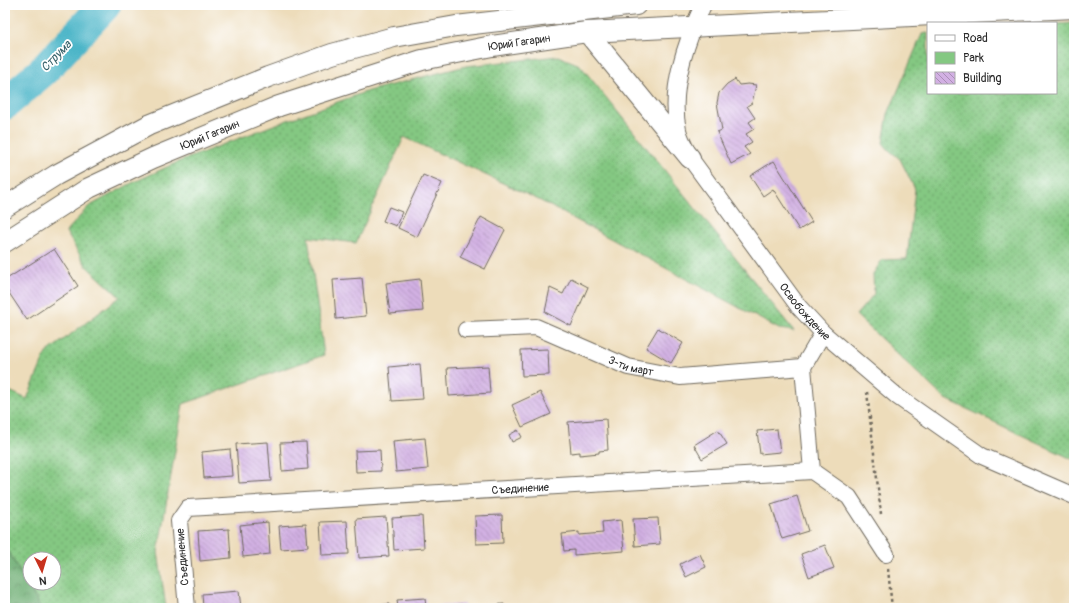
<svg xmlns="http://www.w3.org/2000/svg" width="1079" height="613" viewBox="0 0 1079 613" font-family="Pangolin,sans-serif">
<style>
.green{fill:url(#green-dots);stroke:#587a56;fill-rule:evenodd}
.forest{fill:url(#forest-crowns);stroke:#4b6c4e}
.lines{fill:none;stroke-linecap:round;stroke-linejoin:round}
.river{stroke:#4bb5c8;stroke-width:32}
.building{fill:url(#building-back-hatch)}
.minor-casing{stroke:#6f695d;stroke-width:18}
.tertiary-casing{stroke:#6f695d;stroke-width:22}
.path{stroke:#6f695d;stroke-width:2.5;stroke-dasharray:3 3;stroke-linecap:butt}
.minor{stroke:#fff;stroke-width:16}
.tertiary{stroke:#fff;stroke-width:20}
.labels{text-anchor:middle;stroke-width:3.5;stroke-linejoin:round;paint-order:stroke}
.street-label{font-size:11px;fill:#2b2b2b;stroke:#fff}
.water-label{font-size:12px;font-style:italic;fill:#38626a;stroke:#fff}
</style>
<defs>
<pattern id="green-dots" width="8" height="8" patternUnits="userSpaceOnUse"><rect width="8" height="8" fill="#84c882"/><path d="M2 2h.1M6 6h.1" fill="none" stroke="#6ca36b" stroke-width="1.8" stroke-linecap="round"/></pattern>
<pattern id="forest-crowns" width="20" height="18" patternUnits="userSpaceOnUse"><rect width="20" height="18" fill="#6bac70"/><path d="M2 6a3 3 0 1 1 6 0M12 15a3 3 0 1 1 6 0" fill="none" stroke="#588c5c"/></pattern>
<pattern id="building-back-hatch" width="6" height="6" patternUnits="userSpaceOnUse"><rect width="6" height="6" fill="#d2b0e3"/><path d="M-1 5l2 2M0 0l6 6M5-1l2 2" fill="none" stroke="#ab8fb8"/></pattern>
</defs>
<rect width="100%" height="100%" fill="#fff"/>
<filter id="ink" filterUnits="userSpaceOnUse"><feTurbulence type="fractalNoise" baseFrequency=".025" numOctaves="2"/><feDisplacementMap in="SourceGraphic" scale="8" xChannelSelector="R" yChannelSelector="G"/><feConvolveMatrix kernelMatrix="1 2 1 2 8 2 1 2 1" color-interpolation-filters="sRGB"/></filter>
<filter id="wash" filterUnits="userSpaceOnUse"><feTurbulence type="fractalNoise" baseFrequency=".012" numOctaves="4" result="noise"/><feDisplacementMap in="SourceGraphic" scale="16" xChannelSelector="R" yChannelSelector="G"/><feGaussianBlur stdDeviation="0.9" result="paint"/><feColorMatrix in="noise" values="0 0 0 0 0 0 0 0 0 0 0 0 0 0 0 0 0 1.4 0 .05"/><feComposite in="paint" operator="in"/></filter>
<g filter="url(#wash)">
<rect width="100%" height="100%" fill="#eddcba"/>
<g class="green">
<path d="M1074 23V460L944 398 856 315 874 294 873 274 882 260 907 259 915 189 900 159 889 150 883 143 888 114 922 34 928 33V93H1056V24Z"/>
<path d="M558 56 580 65 794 331 779 329 539 200 404 137 356 243 308 237 324 355 183 404 158 552 166 608H41L5 546V389L27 399 46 353 120 297 87 267 66 232 88 207 130 184 178 162 271 126 368 91 466 66ZM30 559H54V583H30Z"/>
</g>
<path class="forest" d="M5 546 41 608H5Z"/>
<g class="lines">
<path class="river" d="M5 104 43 71 105 5"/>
</g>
<g id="blocks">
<g class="building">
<path d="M735 79 739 85 748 84 756 85 752 103 747 106 755 118 749 122 754 129 746 134 752 142 744 147 750 154 731 164 717 132 722 130 717 103 719 93 727 84Z"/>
<path d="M774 161 812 222 799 230 773 189 763 196 750 176Z"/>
<path d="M423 175 442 183 417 237 398 228Z"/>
<path d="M389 207 402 212 396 226 383 221Z"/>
<path d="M481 217 505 230 485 269 460 257Z"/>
<path d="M54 249 78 286 27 320 5 287V280Z"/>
<path d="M362 278 366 316 336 319 333 280Z"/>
<path d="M571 278 588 287 571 326 545 312 550 288 563 294Z"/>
<path d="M420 279 423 311 390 314 386 283Z"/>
<path d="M658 328 683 343 671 363 646 348Z"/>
<path d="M548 349 549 375 522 376 521 350Z"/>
<path d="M420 364 423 399 392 401 389 367Z"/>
<path d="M488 366 490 393 449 396 447 368Z"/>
<path d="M540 392 551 414 522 427 512 405Z"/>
<path d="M606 419 608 450 599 451V453L580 455V452L571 453 568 422Z"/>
<path d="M777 429 780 452 760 454 757 431Z"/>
<path d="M518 430 522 437 512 442 509 435Z"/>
<path d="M718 430 727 444 702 459 694 445Z"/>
<path d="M425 438 428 469 396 472 393 441Z"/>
<path d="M268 442 271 481 239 483 236 444Z"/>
<path d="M306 442 308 469 282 471 280 443Z"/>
<path d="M230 449 232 476 204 478 202 452Z"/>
<path d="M380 450 381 471 356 472 355 451Z"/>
<path d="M797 496 808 531 782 539 771 504Z"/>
<path d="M502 515 503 543 476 544 475 516Z"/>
<path d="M422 516 424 548 394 550 392 518Z"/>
<path d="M386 517 389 556 359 558 356 519Z"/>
<path d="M658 518 660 544 635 546 633 519Z"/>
<path d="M621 520 624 551 574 555V550L564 551 562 534 579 532V535L603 533 602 522Z"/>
<path d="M347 521 349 554 322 555 320 522Z"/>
<path d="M268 522 270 554 243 557 240 525Z"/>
<path d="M306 524 308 547 281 549 279 526Z"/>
<path d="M229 529 231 558 200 561 198 531Z"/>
<path d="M825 545 834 568 809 577 801 554Z"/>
<path d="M700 554 706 567 686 577 680 564Z"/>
<path d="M239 591 241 608H203L202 594Z"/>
<path d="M425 598 426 608H398L397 600Z"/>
<path d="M389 604 390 608H360V606Z"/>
<path d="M464 604V608H439V606Z"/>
<path d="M504 604 505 608H477V606Z"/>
</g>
</g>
</g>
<g filter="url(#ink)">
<use href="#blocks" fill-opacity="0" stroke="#6f695d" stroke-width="1"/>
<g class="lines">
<g class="minor-casing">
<g id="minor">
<path id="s1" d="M703 5C686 42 669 89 678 130 680 139 686 149 690 158L799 307 823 333 898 397 982 456 1074 496"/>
<path id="s2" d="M466 330 536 327 628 367 680 377 803 367"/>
<path d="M812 471 849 497 886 554"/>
<path id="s3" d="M187 608 179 521 188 508 812 471 803 367 823 333"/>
</g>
</g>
<g class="tertiary-casing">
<g id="tertiary">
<path d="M587 32 690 158"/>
<path d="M5 207 56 175 149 125 268 77 332 54 394 37 456 26 636 5"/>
<path id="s4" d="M5 242 89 188 153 158 279 106 422 60 492 46 587 32 1074 8"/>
</g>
</g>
<g class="path">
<path d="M867 392 881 514"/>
<path d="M888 569 892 608"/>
</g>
<use href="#minor" class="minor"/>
<use href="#tertiary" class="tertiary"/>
</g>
</g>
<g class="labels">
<g class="street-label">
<text dy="4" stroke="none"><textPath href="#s4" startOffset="556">Юрий Гагарин</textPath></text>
<text dy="4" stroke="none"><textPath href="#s4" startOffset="232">Юрий Гагарин</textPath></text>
<text dy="4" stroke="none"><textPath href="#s1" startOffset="352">Освобождение</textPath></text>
<text dy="4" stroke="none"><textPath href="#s2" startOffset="173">3-ти март</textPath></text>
<text dy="4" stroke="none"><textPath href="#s3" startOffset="436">Съединение</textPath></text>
<text transform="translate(182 557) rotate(-95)" y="4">Съединение</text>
</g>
<g class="water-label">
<text transform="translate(56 56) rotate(-46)" y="4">Струма</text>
</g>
</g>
<rect width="1079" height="613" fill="none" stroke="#fff" stroke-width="20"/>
<rect x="927" y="22" width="130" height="72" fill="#ffffff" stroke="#aaaaaa"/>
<rect x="935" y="35" width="20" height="6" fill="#ffffff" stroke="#aaaaaa"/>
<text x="963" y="42" font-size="12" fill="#2b2b2b">Road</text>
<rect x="935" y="52" width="20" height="12" fill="#84c882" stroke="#aaaaaa"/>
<text x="963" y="62" font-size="12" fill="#2b2b2b">Park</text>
<rect x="935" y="72" width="20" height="12" fill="url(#building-back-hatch)" stroke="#aaaaaa"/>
<text x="963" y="82" font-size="12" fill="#2b2b2b">Building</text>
<g transform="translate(42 571) rotate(175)"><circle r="19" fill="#ffffff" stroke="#aaaaaa"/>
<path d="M0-3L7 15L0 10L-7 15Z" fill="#c8321e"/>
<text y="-6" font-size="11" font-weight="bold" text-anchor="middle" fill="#2b2b2b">N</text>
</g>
</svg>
